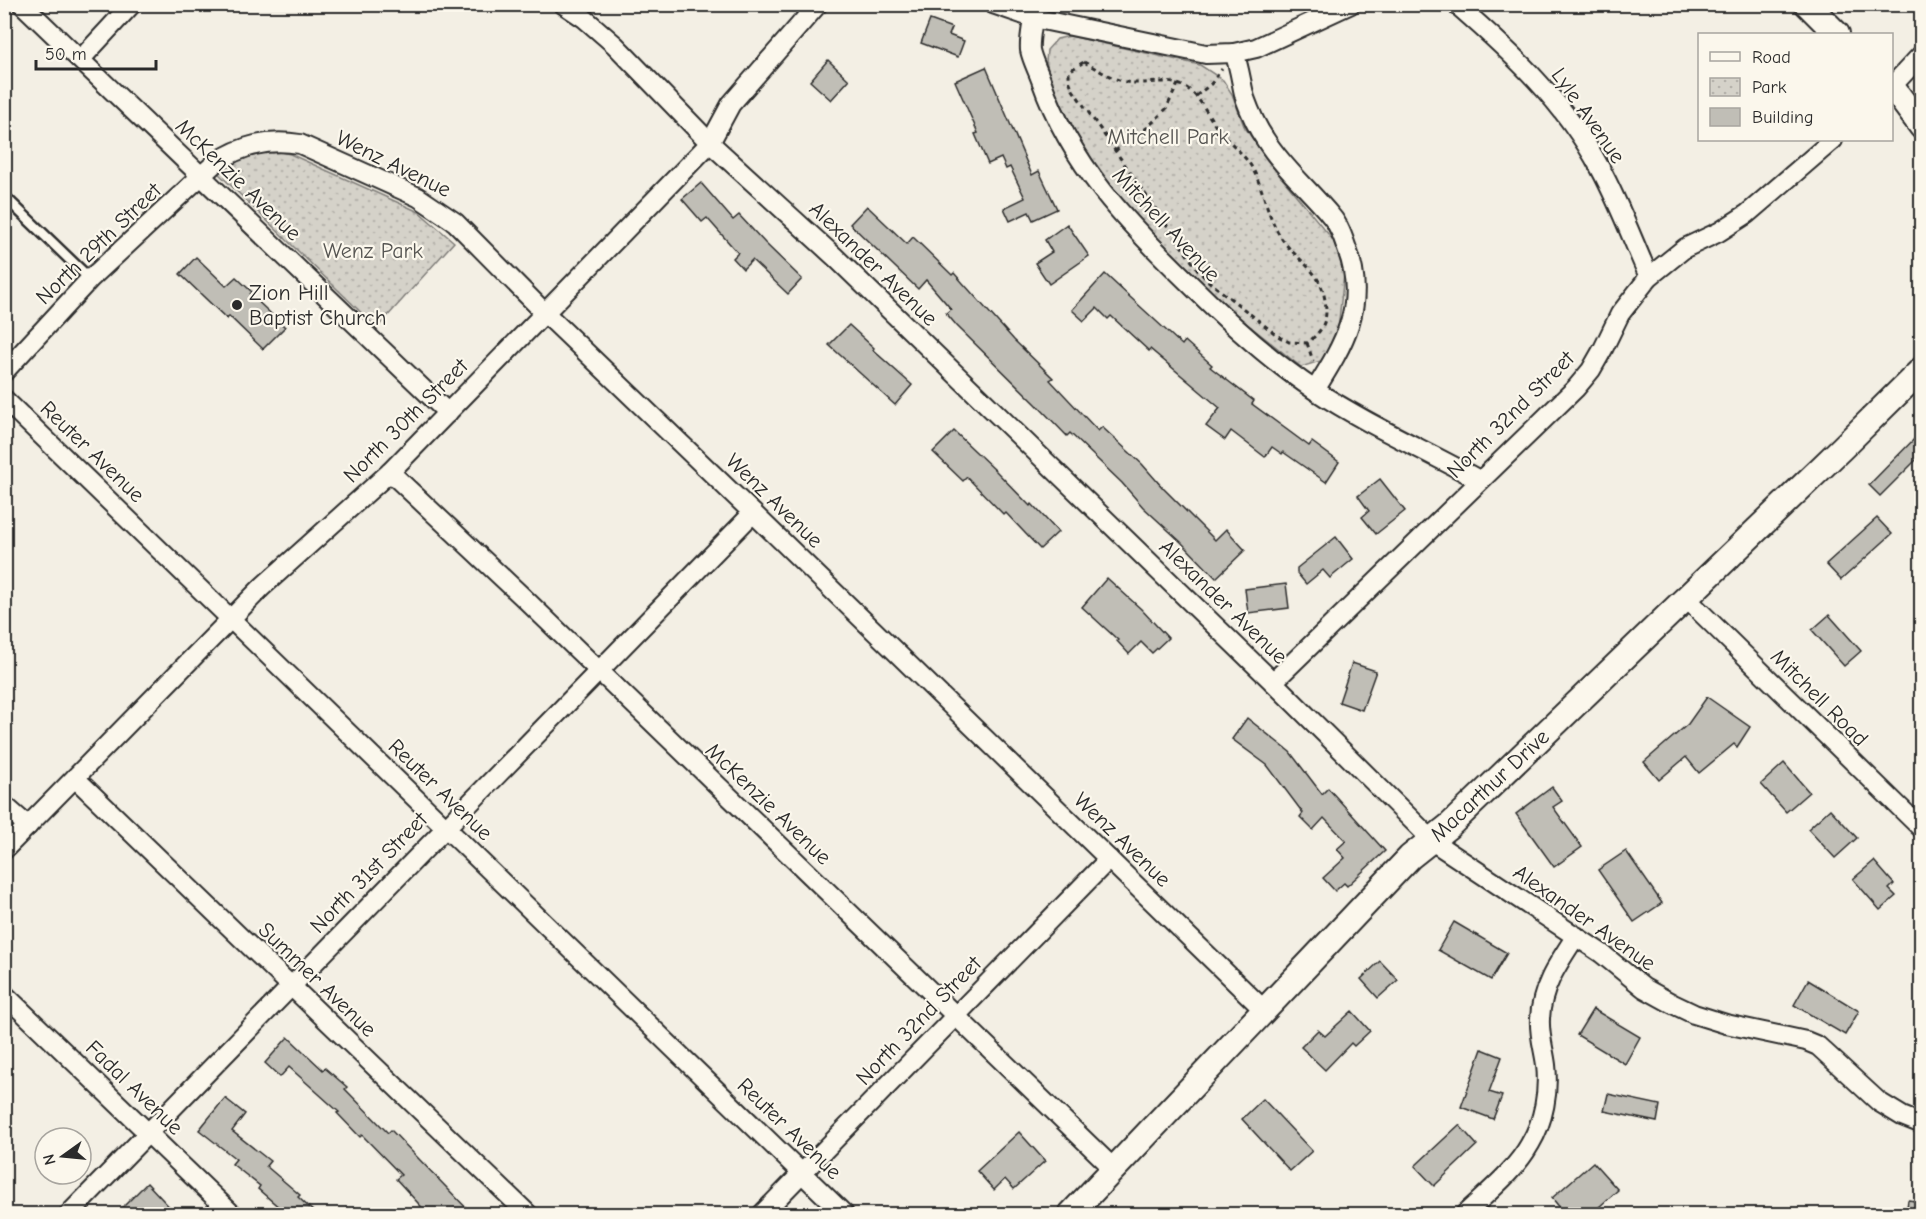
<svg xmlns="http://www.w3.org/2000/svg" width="1926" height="1219" viewBox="0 0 1926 1219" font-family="'Comic Neue',sans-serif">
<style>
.park{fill:url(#park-dots);stroke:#807e7a;stroke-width:1.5}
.building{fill:#c0beb6;stroke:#2b2b2b;stroke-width:1.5}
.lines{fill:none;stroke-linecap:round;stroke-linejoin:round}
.service-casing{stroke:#2b2b2b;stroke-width:14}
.minor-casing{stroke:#2b2b2b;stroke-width:22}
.secondary-casing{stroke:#2b2b2b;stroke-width:28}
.path{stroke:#2b2b2b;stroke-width:3;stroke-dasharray:4.5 4.5;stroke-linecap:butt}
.service{stroke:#fbf7ec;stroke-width:9}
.minor{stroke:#fbf7ec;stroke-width:18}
.secondary{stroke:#fbf7ec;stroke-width:24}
.poi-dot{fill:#2b2b2b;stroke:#fbf7ec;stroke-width:2}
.labels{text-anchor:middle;stroke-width:4.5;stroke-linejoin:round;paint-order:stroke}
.street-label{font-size:22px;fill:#2b2b2b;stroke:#fbf7ec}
.park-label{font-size:22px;fill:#565552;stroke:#fbf7ec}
.poi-label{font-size:22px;fill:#2b2b2b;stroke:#fbf7ec;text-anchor:start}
</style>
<defs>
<pattern id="park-dots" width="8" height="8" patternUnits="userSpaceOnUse" patternTransform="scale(1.5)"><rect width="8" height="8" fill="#d5d2c9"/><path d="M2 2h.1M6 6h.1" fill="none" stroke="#b7b4ad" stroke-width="1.8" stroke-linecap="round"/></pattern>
</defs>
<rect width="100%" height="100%" fill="#f3efe4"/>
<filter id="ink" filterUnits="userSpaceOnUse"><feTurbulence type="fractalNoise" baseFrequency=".0167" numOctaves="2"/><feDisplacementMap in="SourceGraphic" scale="12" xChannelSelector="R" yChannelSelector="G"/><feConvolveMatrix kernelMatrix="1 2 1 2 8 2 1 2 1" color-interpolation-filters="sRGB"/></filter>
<g filter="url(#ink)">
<g class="park">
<path d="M1070 36 1200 65 1223 80 1232 94 1244 126 1267 160 1334 241 1344 274 1338 329 1324 360 1301 367 1215 298 1151 239 1083 149 1052 84 1046 62 1047 50 1057 39Z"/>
<path d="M262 148 290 154 419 212 454 242 377 328 216 171Z"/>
</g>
<g class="building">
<path d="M930 20 952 28 949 35 964 41 958 57 921 43Z"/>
<path d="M828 60 849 80 831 100 810 81Z"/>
<path d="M986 67 1032 175 1039 171 1057 209 1033 220 1029 212 1010 221 1004 208 1025 198 1010 167 1006 169 1001 158 988 164 975 134 978 133 955 81Z"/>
<path d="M701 183 733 220 739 215 765 243 802 279 788 294 752 260 743 269 733 258 738 253 707 218 702 222 682 199Z"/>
<path d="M867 206 907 244 913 237 952 275 954 273 1014 340 1053 378 1050 380 1098 431 1102 427 1142 464 1163 488 1215 540 1226 529 1245 550 1216 578 1181 542 1143 507 1122 483 1070 433 1067 436 1036 404 957 326 946 313 951 309 926 280 918 289 850 224Z"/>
<path d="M1067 224 1089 256 1049 284 1035 263 1052 252 1045 240Z"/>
<path d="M196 257 226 286 236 277 252 292 250 294 285 327 263 349 229 316 227 319 180 274Z"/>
<path d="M1105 274 1182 345 1185 341 1212 365 1210 367 1254 401 1252 404 1309 446 1312 442 1339 462 1326 482 1283 452 1282 454 1272 447 1265 457 1231 431 1225 440 1206 426 1220 408 1150 349 1149 351 1111 316 1108 319 1097 308 1084 321 1072 310Z"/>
<path d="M849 325 874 348 873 350 912 385 895 405 829 345Z"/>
<path d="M954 431 996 471 1030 506 1032 504 1058 532 1040 549 1006 513 1004 515 967 477 963 481 933 452Z"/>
<path d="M1922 431V454L1880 496 1869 485Z"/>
<path d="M1380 479 1405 511 1376 534 1362 517 1369 511 1358 496Z"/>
<path d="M1877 518 1892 534 1841 580 1826 564Z"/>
<path d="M1336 537 1353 559 1330 578 1323 570 1306 584 1297 573V568Z"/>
<path d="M1107 578 1141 609 1168 638 1152 653 1141 642 1129 654 1117 641 1118 640 1082 607Z"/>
<path d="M1286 584 1289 608 1248 613 1245 589Z"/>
<path d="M1829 615 1861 651 1844 666 1812 630Z"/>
<path d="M1352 663 1376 671 1362 710 1339 702Z"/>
<path d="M1707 697 1750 727 1737 747 1734 744 1699 773 1686 757 1659 780 1644 762 1688 724Z"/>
<path d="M1247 718 1290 752 1322 794 1328 788 1385 851 1347 886 1344 883 1335 891 1323 878 1345 858 1337 849 1346 841 1324 818 1313 830 1300 817 1303 813 1267 765 1232 739Z"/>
<path d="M1784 763 1809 792 1786 812 1761 784Z"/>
<path d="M1552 787 1562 801 1553 807 1582 847 1554 867 1516 814Z"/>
<path d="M1830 809 1857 838 1835 858 1808 829Z"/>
<path d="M1626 851 1662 903 1634 922 1598 870Z"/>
<path d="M1874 861 1894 884 1889 889 1896 896 1880 910 1853 879Z"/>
<path d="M1454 922 1507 953 1491 980 1438 950Z"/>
<path d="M1380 961 1398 980 1378 998 1361 979Z"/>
<path d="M1808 980 1859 1011 1845 1035 1794 1005Z"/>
<path d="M1593 1009 1640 1037 1625 1064 1577 1035Z"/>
<path d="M1352 1011 1370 1031 1354 1046 1351 1043 1325 1070 1301 1047 1318 1030 1325 1036Z"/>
<path d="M288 1037 323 1070 325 1068 347 1087 345 1089 388 1133 391 1130 473 1215H429L396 1179 401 1175 362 1135 360 1137 337 1113 339 1112 289 1067 280 1077 265 1063Z"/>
<path d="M1482 1049 1502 1057 1489 1092 1502 1096 1493 1119 1461 1107Z"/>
<path d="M1608 1094 1660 1105 1657 1122 1604 1111Z"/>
<path d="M225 1098 245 1114 232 1131 270 1161 266 1166 300 1195 298 1197 317 1215H288L258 1189 260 1186 232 1164 236 1159 199 1130Z"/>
<path d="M1263 1099 1312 1151 1290 1171 1242 1119Z"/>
<path d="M1459 1125 1477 1145 1434 1186 1415 1166Z"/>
<path d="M1019 1132 1045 1161 1014 1189 1005 1179 994 1190 977 1171Z"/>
<path d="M1593 1162 1618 1190 1590 1215H1566L1552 1198Z"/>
<path d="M147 1183 177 1215H115Z"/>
<path d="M1908 1200 1922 1202V1215H1906Z"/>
</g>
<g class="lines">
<g class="service-casing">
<path id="service" d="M4 196 90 279"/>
</g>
<g class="minor-casing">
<g id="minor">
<path d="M22 4 448 413"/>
<path d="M563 4 584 18 615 45 710 143 835 257 1273 682 1435 843 1601 953 1644 988 1673 1004 1694 1014 1726 1024 1806 1041 1818 1046 1879 1102 1902 1116 1922 1124"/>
<path d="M993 4 1033 18 1206 54 1234 53 1256 48 1351 4"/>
<path d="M1456 4C1513 54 1564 101 1600 168 1619 203 1633 241 1649 277"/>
<path d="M1033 18C1032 28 1029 40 1030 50 1032 60 1038 71 1041 80 1071 166 1128 224 1192 286 1230 324 1271 361 1316 391 1368 425 1425 450 1479 480"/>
<path d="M1234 53C1240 68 1241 83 1245 98 1250 112 1256 126 1265 139 1283 168 1310 190 1331 216 1339 225 1343 237 1347 249 1368 304 1344 344 1315 390"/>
<path d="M81 59 132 4"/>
<path d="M1892 86 1922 54"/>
<path d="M4 372 90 279 215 163C242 145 268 139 300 144L418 197 455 222 545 313 753 513 1264 1010"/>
<path d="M4 399 844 1214"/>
<path d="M390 472 526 600 1114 1169"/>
<path d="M1686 598 1922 829"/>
<path d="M1273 682 1576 388 1591 370 1603 349 1620 314 1649 277 1685 248 1719 232 1747 214 1833 140"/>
<path d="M75 778 528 1214"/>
<path d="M4 805 28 826"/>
<path d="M4 850 262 587 390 472 710 143 731 104 818 4"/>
<path d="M4 994 232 1214"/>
<path d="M69 1214 753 513"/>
<path d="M762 1214 1109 859"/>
<path d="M1465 1214C1487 1193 1515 1171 1530 1144 1544 1121 1549 1091 1546 1065 1544 1049 1539 1035 1540 1019 1541 987 1559 962 1576 936"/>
</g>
</g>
<g class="secondary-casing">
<g id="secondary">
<path d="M1807 4 1837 34"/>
<path d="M1892 87 1922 127"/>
<path d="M1071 1214 1410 857 1449 826 1842 448 1922 369"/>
</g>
</g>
<g class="path">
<path d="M1084 62C1097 69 1112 79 1126 82 1146 86 1170 76 1188 89 1200 98 1207 113 1215 125 1225 139 1239 149 1249 163 1262 181 1266 213 1279 234 1292 258 1318 267 1324 295 1329 318 1325 329 1307 343L1289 342 1278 336 1207 280 1198 270 1073 90 1069 80V71Z"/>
<path d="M1196 96 1211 84 1222 69"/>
<path d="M1115 151 1148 127 1166 109 1178 84"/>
<path d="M1307 343 1313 361"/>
</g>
<use href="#service" class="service"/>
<use href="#minor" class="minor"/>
<use href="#secondary" class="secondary"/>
</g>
</g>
<circle class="poi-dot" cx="237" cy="305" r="6"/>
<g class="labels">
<g class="street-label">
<text transform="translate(1589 115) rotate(55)" y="8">Lyle Avenue</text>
<text transform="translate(394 163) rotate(26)" y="8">Wenz Avenue</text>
<text transform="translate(239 179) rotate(44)" y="8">McKenzie Avenue</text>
<text transform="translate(1167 224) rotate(47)" y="8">Mitchell Avenue</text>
<text transform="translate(98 243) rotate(-44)" y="8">North 29th Street</text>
<text transform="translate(874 263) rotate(44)" y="8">Alexander Avenue</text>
<text transform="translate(1510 414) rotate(-45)" y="8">North 32nd Street</text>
<text transform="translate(405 420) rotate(-45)" y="8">North 30th Street</text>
<text transform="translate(93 451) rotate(44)" y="8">Reuter Avenue</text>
<text transform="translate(775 500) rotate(44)" y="8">Wenz Avenue</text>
<text transform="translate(1224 601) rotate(44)" y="8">Alexander Avenue</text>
<text transform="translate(1820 697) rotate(45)" y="8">Mitchell Road</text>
<text transform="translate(1489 785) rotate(-43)" y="8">Macarthur Drive</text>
<text transform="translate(441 789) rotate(44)" y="8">Reuter Avenue</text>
<text transform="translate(769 803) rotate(44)" y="8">McKenzie Avenue</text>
<text transform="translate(1123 839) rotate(44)" y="8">Wenz Avenue</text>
<text transform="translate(368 872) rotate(-46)" y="8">North 31st Street</text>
<text transform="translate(1585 917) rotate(35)" y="8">Alexander Avenue</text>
<text transform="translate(318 979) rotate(44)" y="8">Summer Avenue</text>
<text transform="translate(918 1020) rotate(-46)" y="8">North 32nd Street</text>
<text transform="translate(135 1087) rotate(44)" y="8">Fadal Avenue</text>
<text transform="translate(790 1128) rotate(44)" y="8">Reuter Avenue</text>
</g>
<g class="park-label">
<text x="1168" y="144">Mitchell Park</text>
<text x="373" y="258">Wenz Park</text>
</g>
<g class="poi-label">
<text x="249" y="300">Zion Hill<tspan x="249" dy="25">Baptist Church</tspan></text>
</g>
</g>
<rect width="1926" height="1219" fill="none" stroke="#fbf7ec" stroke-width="24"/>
<rect x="12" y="12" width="1902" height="1195" fill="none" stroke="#2b2b2b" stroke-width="2" filter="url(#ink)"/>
<rect x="1698" y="33" width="195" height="108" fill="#fbf7ec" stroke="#a8a59f" stroke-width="1.5"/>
<rect x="1710" y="52" width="30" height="9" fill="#fbf7ec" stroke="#a8a59f" stroke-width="1.5"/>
<text x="1752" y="63" font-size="18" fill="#2b2b2b">Road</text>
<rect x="1710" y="78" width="30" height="18" fill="url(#park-dots)" stroke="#a8a59f" stroke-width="1.5"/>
<text x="1752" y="93" font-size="18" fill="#2b2b2b">Park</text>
<rect x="1710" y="108" width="30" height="18" fill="#c0beb6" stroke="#a8a59f" stroke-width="1.5"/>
<text x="1752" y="123" font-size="18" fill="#2b2b2b">Building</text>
<g transform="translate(63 1156) rotate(255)"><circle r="28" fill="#fbf7ec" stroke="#a8a59f" stroke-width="1.5"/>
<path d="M0-4.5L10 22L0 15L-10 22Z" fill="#2b2b2b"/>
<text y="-9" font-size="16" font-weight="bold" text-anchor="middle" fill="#2b2b2b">N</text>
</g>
<path d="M36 60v9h120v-9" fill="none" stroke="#2b2b2b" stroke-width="3"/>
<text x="45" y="60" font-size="18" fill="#2b2b2b" stroke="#fbf7ec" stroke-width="4.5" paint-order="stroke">50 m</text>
</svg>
